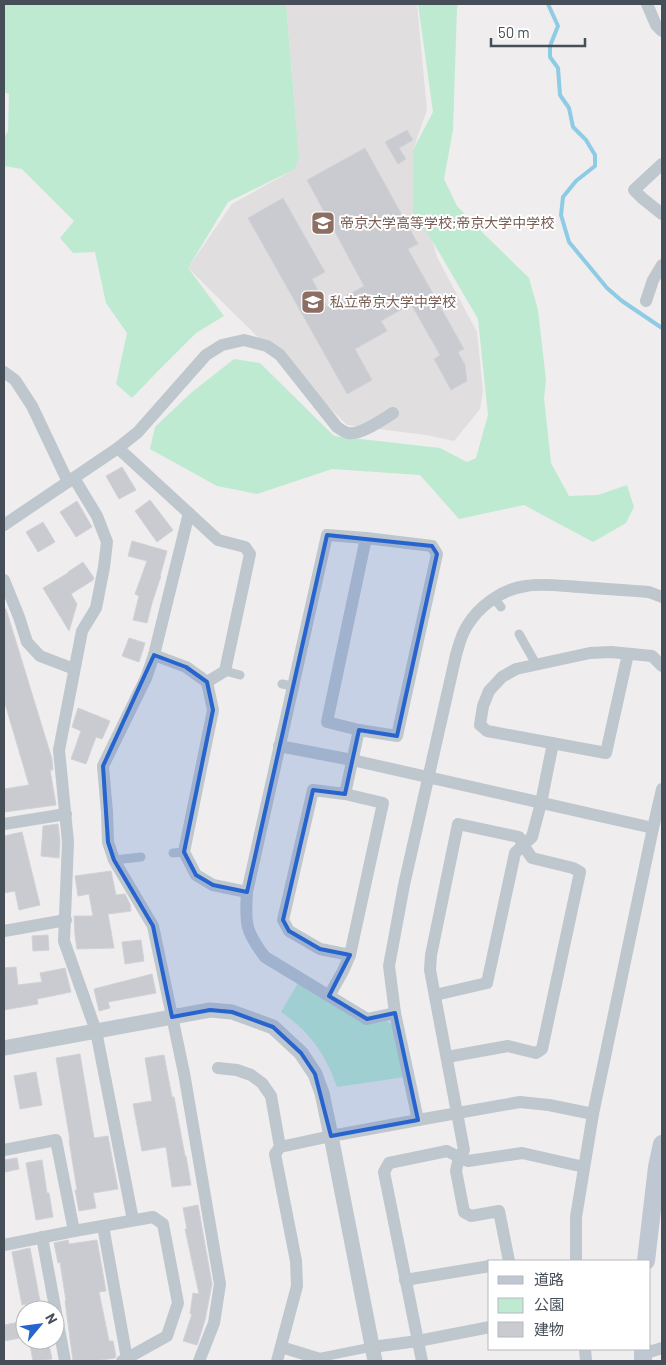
<svg xmlns="http://www.w3.org/2000/svg" width="666" height="1365" viewBox="0 0 666 1365" font-family="Barlow,'Noto Sans JP',sans-serif">
<style>
.education{fill:#e0dede}
.green{fill:#beead2}
.lines{fill:none;stroke-linecap:round;stroke-linejoin:round}
.stream{stroke:#8ecbe4;stroke-width:4}
.building{fill:#cacbd1;stroke:#d1d2d8}
.pedestrian{stroke:#bec6ce;stroke-width:9}
.minor{stroke:#bec6ce;stroke-width:12}
.tertiary{stroke:#bec6ce;stroke-width:15}
.secondary{stroke:#bec7d2;stroke-width:18}
.marked{fill:#2864ce;fill-opacity:0.2;stroke:#2864ce;stroke-width:4;stroke-linejoin:round}
.labels{text-anchor:middle;stroke-width:4;stroke-linejoin:round;paint-order:stroke}
.education-label{font-size:14px;fill:#785e54;stroke:#fff;text-anchor:start}
</style>
<rect width="100%" height="100%" fill="#efeded"/>
<path class="education" d="M286 4H417L427 110 413 150 417 186 437 257 477 332 483 391 480 409 454 441 426 435 347 425 188 268 232 204 295 169 299 157Z"/>
<g class="green">
<path d="M4 4H286L299 157 295 169 228 202 188 268 224 316 196 333 158 371 132 398 116 384 127 333 106 303 95 252 73 253 60 238 74 221 22 169 4 166V138L8 131 9 94 4 92Z"/>
<path d="M418 4H458L457 8 453 130 444 179 457 206 484 234 529 278 538 310 546 380 544 398 551 463 569 496 598 495 627 485 634 507 626 523 593 542 524 505 459 519 420 475 332 469 257 494 217 486 150 449 155 427 192 392 234 359 260 363 334 436 440 448 467 462 476 458 488 415 478 319 433 242 413 213V150L433 112Z"/>
<path d="M298 983 368 1024 387 1021 395 1027 405 1077 337 1087C325 1053 310 1032 281 1012Z"/>
</g>
<g class="lines">
<path class="stream" d="M548 4 558 26 550 46V57L558 68 560 95 569 108 573 127 586 140 595 155V166L576 181 563 197 561 215 569 242 607 288 622 301 662 328"/>
</g>
<g class="building">
<path d="M407 130 413 140 399 148 406 159 398 164 385 142Z"/>
<path d="M365 148 418 244 408 249 464 349 458 352 465 365 467 381 451 390 434 359 440 355 411 304 381 321 387 331 355 349 372 380 347 394 248 218 283 198 325 272 312 279 327 307 364 286 307 180Z"/>
<path d="M122 467 136 490 119 499 106 476Z"/>
<path d="M150 500 173 530 157 542 135 511Z"/>
<path d="M77 501 92 527 76 537 60 512Z"/>
<path d="M43 522 55 542 38 552 26 532Z"/>
<path d="M132 541 167 551 160 576H161L152 603 147 623 133 620 139 596 135 594 147 561 128 556Z"/>
<path d="M83 562 94 578 93 580 71 594 77 604 69 631 43 588 68 573V572Z"/>
<path d="M4 609H6L52 759 53 770H50L56 805 4 812V789L29 785 4 700Z"/>
<path d="M129 638 145 643 139 662 122 656Z"/>
<path d="M78 708 110 721 102 739 96 737 86 764 71 759 81 731 72 727Z"/>
<path d="M58 824 60 842 59 858 41 856 43 826Z"/>
<path d="M22 832 40 905 19 910 15 891 4 893V836Z"/>
<path d="M111 871 116 895 125 894 130 904 131 911 108 914 114 948 77 949 75 935 74 916H93L89 894 78 896 75 876Z"/>
<path d="M48 935 49 950 33 951 32 936Z"/>
<path d="M141 940 144 961 125 964 122 942Z"/>
<path d="M16 967 18 985 42 982 40 973 65 968 71 992 37 999 38 1004 4 1010V968Z"/>
<path d="M152 974 156 993 108 1002 110 1008 99 1011 94 989Z"/>
<path d="M80 1054 94 1138 108 1136 118 1189 93 1193 96 1208 79 1211 75 1190H77L69 1140H70L56 1058Z"/>
<path d="M164 1055 172 1097H174L185 1156H186L191 1185 172 1187 166 1147 142 1151 133 1104 152 1101 145 1058Z"/>
<path d="M36 1072 42 1105 20 1109 14 1076Z"/>
<path d="M17 1158 19 1169 5 1172 4 1160Z"/>
<path d="M42 1160 47 1193H49L53 1217 36 1220 26 1163Z"/>
<path d="M198 1205 212 1284 205 1320 197 1345 183 1341 192 1314H190L193 1293 199 1294 185 1229H187L183 1208Z"/>
<path d="M68 1240 69 1244 97 1240 106 1291 99 1292 109 1341H113L116 1356 115 1358 94 1361H73L65 1301H66L60 1262 58 1263 54 1243Z"/>
<path d="M30 1248 40 1301 22 1305 12 1252Z"/>
<path d="M25 1321V1337L4 1341V1325Z"/>
<path d="M29 1340H48L52 1359 33 1361Z"/>
</g>
<g class="lines">
<g class="pedestrian">
<path d="M494 598 501 607"/>
<path d="M519 634 536 664"/>
<path d="M225 671 240 675"/>
<path d="M282 684 293 686"/>
<path d="M173 853 184 852"/>
<path d="M114 860 141 857"/>
<path d="M317 1358 372 1347"/>
</g>
<g class="minor">
<path d="M647 4 656 25 662 31"/>
<path d="M662 164 634 190 642 198 662 214"/>
<path d="M646 301 653 280 662 265"/>
<path d="M4 372 15 380 32 406 68 482"/>
<path d="M118 448 218 540 245 547 250 554 225 671 207 682"/>
<path d="M74 478 97 516 107 542 104 567 96 608 82 631 59 750 68 842 64 941 96 1031 133 1220"/>
<path d="M189 513 154 655 146 678 103 766 107 812 108 842 114 860 153 926 184 1073 220 1284 214 1323 199 1361"/>
<path d="M4 525 118 448 138 432 206 355 222 345 244 340 267 346 280 355 337 427C340 429 344 432 348 433 360 436 383 419 393 413"/>
<path d="M366 538 327 535 247 892C245 923 245 931 265 957L367 1019 395 1013"/>
<path d="M366 538 432 546 437 554 397 736 359 730 327 722Z"/>
<path d="M4 580 19 617 27 642 40 656 74 669"/>
<path d="M628 654 606 753 487 731 480 725 483 706 489 691 502 677 516 669 590 653 611 652 652 656 662 666"/>
<path d="M154 655 186 667 207 682 213 710 184 852 196 875 213 885 247 892"/>
<path d="M279 746 352 760 653 828"/>
<path d="M345 794 359 730"/>
<path d="M4 824 66 814"/>
<path d="M4 931 66 920"/>
<path d="M435 995 487 983 515 853 523 845 532 858 573 868 580 872 542 1049 536 1053 508 1046 447 1057"/>
<path d="M329 996 343 971 350 955 320 949 289 931 283 920 313 790 345 794 383 803 350 955"/>
<path d="M218 1068 237 1070 251 1075 262 1083 271 1096 280 1147"/>
<path d="M418 1120 520 1102 549 1105 593 1114"/>
<path d="M4 1150 56 1140 74 1231"/>
<path d="M103 1226 127 1359"/>
<path d="M42 1237 65 1361"/>
<path d="M4 1245 74 1231 153 1217 163 1224 178 1303 167 1336 122 1361"/>
<path d="M509 1261 499 1211 471 1216 464 1212 456 1171 459 1157 468 1161 522 1153 584 1167"/>
<path d="M576 1261V1217L593 1114 653 828 662 789"/>
<path d="M405 1280 490 1266"/>
<path d="M281 1347 317 1358 318 1361"/>
<path d="M372 1347 418 1341 490 1327"/>
<path d="M585 1349 586 1361"/>
<path d="M643 1354 662 1348"/>
<path d="M277 1361 297 1286 296 1261 275 1154 280 1147 331 1136 418 1120 395 1013 389 966 404 885 456 655C459 645 461 635 467 626 479 606 502 589 526 586 543 583 562 586 580 587 603 589 626 590 649 592L662 597"/>
<path d="M422 1361 384 1172 389 1163 447 1151 459 1157 464 1150 430 970 431 955 458 824 519 837 523 845 532 837 541 803 553 743"/>
</g>
<path class="tertiary" d="M4 1048 210 1010 232 1012 273 1027 301 1053 315 1074 322 1093 331 1136 375 1361"/>
<g class="secondary">
<path d="M646 1261 657 1167 662 1144"/>
<path d="M643 1361V1349"/>
</g>
</g>
<path class="marked" d="M327 535 432 546 437 554 397 736 359 730 345 794 313 790 283 920 289 931 320 949 350 955 329 996 367 1019 395 1013 418 1120 331 1136 315 1074 301 1053 273 1027 232 1012 210 1010 172 1017 153 926 114 860 108 842 103 766 154 655 186 667 207 682 213 710 184 852 196 875 213 885 247 892Z"/>
<defs>
<g id="school-square" transform="scale(1.25)"><rect x="-9" y="-9" width="18" height="18" rx="4" fill="#8d6e63" stroke="#fff"/><path d="M0-5L7-2L0 1L-7-2ZM-4 1L0 2.5L4 1V4Q0 6-4 4Z" fill="#fff"/></g>
</defs>
<g fill-rule="evenodd">
<use href="#school-square" x="323" y="223"/>
<use href="#school-square" x="313" y="302"/>
</g>
<g class="labels">
<g class="education-label">
<text x="340" y="228">帝京大学高等学校;帝京大学中学校</text>
<text x="330" y="307">私立帝京大学中学校</text>
</g>
</g>
<rect width="666" height="1365" fill="none" stroke="#464f58" stroke-width="10"/>
<rect x="488" y="1260" width="162" height="90" fill="#ffffff" stroke="#b5b9bc"/>
<rect x="498" y="1276" width="25" height="8" fill="#bec7d2" stroke="#b5b9bc"/>
<text x="534" y="1285" font-size="15" fill="#464f58">道路</text>
<rect x="498" y="1298" width="25" height="15" fill="#beead2" stroke="#b5b9bc"/>
<text x="534" y="1310" font-size="15" fill="#464f58">公園</text>
<rect x="498" y="1322" width="25" height="15" fill="#cacbd1" stroke="#b5b9bc"/>
<text x="534" y="1335" font-size="15" fill="#464f58">建物</text>
<g transform="translate(40 1325) rotate(61)"><circle r="24" fill="#ffffff" stroke="#b5b9bc"/>
<path d="M0-4L9 19L0 12L-9 19Z" fill="#2864ce"/>
<text y="-8" font-size="14" font-weight="bold" text-anchor="middle" fill="#464f58">N</text>
</g>
<path d="M491 38v8h94v-8" fill="none" stroke="#464f58" stroke-width="2.5"/>
<text x="498" y="38" font-size="15" fill="#464f58" stroke="#ffffff" stroke-width="4" paint-order="stroke">50 m</text>
</svg>
